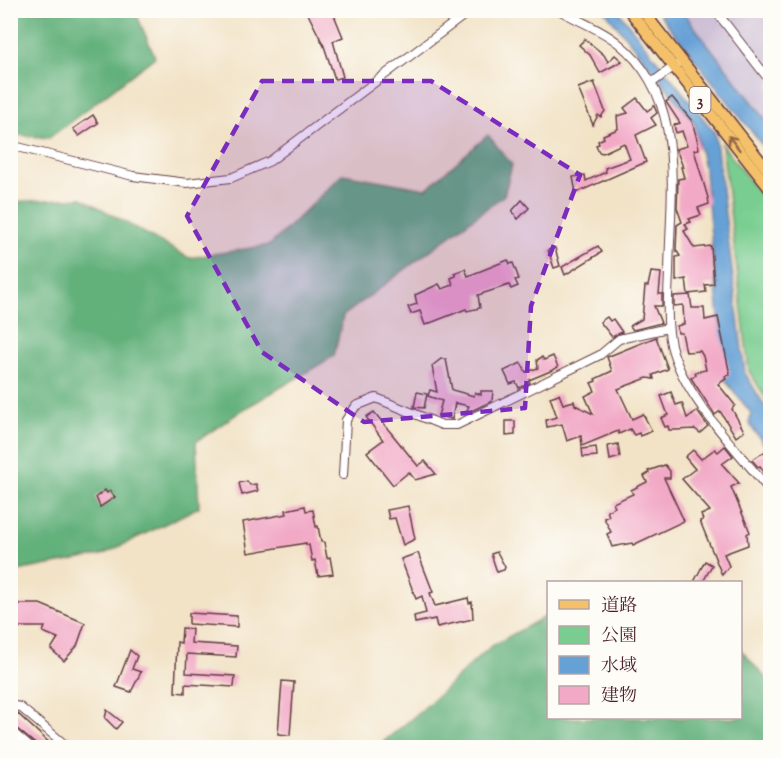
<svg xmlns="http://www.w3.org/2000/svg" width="781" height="758" viewBox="0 0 781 758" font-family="'Sorts Mill Goudy','Noto Serif JP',serif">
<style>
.industrial{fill:#ccbed4}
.green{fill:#79cd90;stroke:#62765e;stroke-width:1.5}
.forest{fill:#62b07a;stroke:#566852;stroke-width:1.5}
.water{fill:#66a1d6;stroke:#586080;stroke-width:1.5}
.building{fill:#f2a9c6}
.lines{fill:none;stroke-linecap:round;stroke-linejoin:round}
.minor-casing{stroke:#633c42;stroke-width:10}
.major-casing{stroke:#633c42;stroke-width:13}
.minor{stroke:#fff;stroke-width:8}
.major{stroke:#f4c16a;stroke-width:10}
.oneway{stroke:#966847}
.marked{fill:#7b2cbf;fill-opacity:0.2;stroke:#7b2cbf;stroke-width:4.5;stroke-dasharray:12 8;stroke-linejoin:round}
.labels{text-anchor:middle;stroke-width:6;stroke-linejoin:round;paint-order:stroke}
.shield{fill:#fdfcf7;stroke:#806168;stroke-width:1.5}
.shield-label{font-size:16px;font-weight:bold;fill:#4a1f2b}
</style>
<rect width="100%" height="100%" fill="#fdfcf7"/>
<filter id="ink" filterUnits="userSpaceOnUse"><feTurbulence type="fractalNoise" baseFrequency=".0167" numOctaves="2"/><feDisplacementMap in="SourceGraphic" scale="12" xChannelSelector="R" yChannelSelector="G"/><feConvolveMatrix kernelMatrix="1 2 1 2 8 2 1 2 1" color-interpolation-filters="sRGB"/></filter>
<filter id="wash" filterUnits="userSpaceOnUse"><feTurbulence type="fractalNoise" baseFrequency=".008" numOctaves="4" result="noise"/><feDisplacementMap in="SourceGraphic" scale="24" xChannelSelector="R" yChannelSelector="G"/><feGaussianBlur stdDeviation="1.35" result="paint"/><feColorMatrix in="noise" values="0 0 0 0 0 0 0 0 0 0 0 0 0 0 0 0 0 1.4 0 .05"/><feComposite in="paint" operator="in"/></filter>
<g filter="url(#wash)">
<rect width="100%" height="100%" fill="#f2e3c7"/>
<path class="industrial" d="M675 11H770V132Z"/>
<path class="green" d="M722 144 770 208V405L749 371Z"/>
<g class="forest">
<path d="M10 11H135L155 57 49 138 11 134Z"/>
<path d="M488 135 512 165 504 195 343 316 334 356 244 409 196 442 199 507 102 555 11 572V202L82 198 189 258 270 245 343 174 426 189Z"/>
<path d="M548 615V718H740L741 650 770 683V747H377L421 711 490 647Z"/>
</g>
<g class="water">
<path d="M605 11H618L715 133 745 373 770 415V452L749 424 751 413 725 380 705 173 694 122Z"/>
<path d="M657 11H682L770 125V155Z"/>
</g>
<g id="blocks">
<g class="building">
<path d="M306 10H332L343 37 333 41 343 77 335 79 324 46Z"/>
<path d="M585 39 604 55 608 62 615 55 622 61 600 73 590 55 579 45Z"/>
<path d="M594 82 605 111 601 117 598 115 593 125 578 88Z"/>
<path d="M672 97 692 121 698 143 699 149 694 150 708 198 709 204 698 208 701 215 689 219 691 222 685 224 688 229 684 231 694 248 711 246 714 284 705 285 706 292 688 294 686 279 676 281V257L680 256 676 250 677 225 682 222 677 208 678 179 684 178 681 167H683L676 149 687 146 682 131 676 133 674 125 680 123 666 102Z"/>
<path d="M637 98 647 111 654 106 657 113 651 118 656 125 636 135 646 162 576 193 573 177 585 175 586 181 606 172 605 168 630 159 624 143 603 153 599 152 596 145 599 144 598 141 604 138 603 135 618 129 617 116 628 113 624 108Z"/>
<path d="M93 115 98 123 79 136 73 129Z"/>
<path d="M522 200 529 208 518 219 512 211Z"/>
<path d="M598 246 602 252 565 275 562 267Z"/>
<path d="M555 248 560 266 554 268 548 250Z"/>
<path d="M508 260 510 264 513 263 519 279 515 280 518 286 511 289 509 285 478 295 480 308 467 311 466 309 425 325 420 311 411 314 408 307 417 304 415 295 439 284 442 289 453 285 451 278 456 276 454 273 465 269 468 276Z"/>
<path d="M651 272 661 273 659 294H662V306H654L661 323 633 330 630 326 642 319 645 286H648Z"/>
<path d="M690 295 692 308H704L705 320 718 317 730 375 725 376 726 379 718 384 735 405 732 409 744 431 736 437 720 411 715 415 691 378 696 375 695 372 706 370 703 356 700 351 686 352 682 333H678L677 326 684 324 683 305 674 306V296Z"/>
<path d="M607 317 610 321 613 319 622 332 612 337 600 322Z"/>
<path d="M656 337 668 369 653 375 654 379 647 378 618 389 632 419 643 414 652 431 640 436 639 433 634 435 630 429 619 434 618 431 582 446 581 436 567 441 562 424 547 427 546 420 557 417 550 397 559 394 563 404 574 401 575 405 593 414 585 396 595 391 591 383 596 381 595 379 612 371 607 357Z"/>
<path d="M553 356 558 367 553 370 529 380 530 383 519 388 516 382 510 384 504 371 521 363 526 372 538 368 537 360 542 357 544 360Z"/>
<path d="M441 359H446L452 390 474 396 475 392 481 395V391H493L492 401 465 414 469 406 455 403 452 419 438 416 442 401 428 396 430 390 437 392 432 366Z"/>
<path d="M417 392 427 394 424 408 414 407Z"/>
<path d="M671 392 676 405 682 403 687 418 697 411 708 426 700 433 695 429 675 430H669L668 426 665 427 661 418 668 415 661 396Z"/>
<path d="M374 412 418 466 425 461 436 474 415 480 409 472 393 485 367 452 383 440 366 417Z"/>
<path d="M506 421H515V435L506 436Z"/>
<path d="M618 444 620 457 610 460 608 446Z"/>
<path d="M725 446 733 456 722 464 739 483 731 487 750 532 747 534 748 545 724 554 729 566 722 575 700 521 703 520 701 515 710 511 682 479 695 469 685 457 693 450 701 459 715 449 718 452Z"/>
<path d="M596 447 597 456 583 457 582 449Z"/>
<path d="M764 452 771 461 768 464 771 482 760 466 758 467 752 460Z"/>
<path d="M665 465 670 471V478H664L684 521 633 545 632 543 612 547 607 534 611 532 604 518 609 516 607 511 615 507 613 503 633 494 631 490 647 482 644 476 649 473 648 471Z"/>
<path d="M247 481 250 485 256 484 258 491 242 495 239 483Z"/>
<path d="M105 490 107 493 110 491 115 497 100 507 96 497Z"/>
<path d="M305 506 306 511 313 510 316 527 318 526 321 542H324L327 558 330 557 333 574 318 576 315 560 312 561 309 545H306V543L248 553 243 522 287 514 286 510Z"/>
<path d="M408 506 415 539 403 545 395 518 389 519 387 510Z"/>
<path d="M497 552 505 567 504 570 497 572 491 554Z"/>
<path d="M418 553 433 592 430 593 435 606 468 598 469 603 472 602 473 619 437 627 435 619 415 623 414 616 426 613 422 596 416 599 401 559Z"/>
<path d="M705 561 712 565 703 582H694Z"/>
<path d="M10 604H40L85 623 77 646 64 661 51 649 58 638 43 632 45 627H10Z"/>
<path d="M189 613 237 616V627L189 624Z"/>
<path d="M182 628 192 629 191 643 237 646 236 657 187 654 186 673 235 676 234 687 185 684V693L175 692 177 642 181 643Z"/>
<path d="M130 650 137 656 132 669 141 672 131 692 116 687Z"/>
<path d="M282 681 294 682 290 735 278 734Z"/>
<path d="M107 710 122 722 116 729 105 718Z"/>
<path d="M10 711 18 714 54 747H39L10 723Z"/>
</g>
</g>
</g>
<g filter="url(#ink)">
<use href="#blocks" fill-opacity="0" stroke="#633c42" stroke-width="1.5"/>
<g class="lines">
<g class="minor-casing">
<g id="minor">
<path d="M559 10C578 21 601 29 618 43 688 99 670 193 669 273 668 296 666 322 671 345 684 398 737 449 770 491"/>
<path d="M715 10 770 81"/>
<path d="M653 82 676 65"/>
<path d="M10 145 133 176 187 183 231 178 270 161 471 10"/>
<path d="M343 475 346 420 356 406 376 398 442 425H457L600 355 619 339 668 328"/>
<path d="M10 705 20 707 69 748"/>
<path d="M10 730 31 748"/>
</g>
</g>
<g class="major-casing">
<g id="major">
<path d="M629 10 770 189"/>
<path d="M642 10 770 173"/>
</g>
</g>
<use href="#minor" class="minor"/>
<use href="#major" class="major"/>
</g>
<defs><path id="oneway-shaft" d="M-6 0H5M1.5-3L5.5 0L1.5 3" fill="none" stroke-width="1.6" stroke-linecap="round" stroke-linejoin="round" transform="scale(1.5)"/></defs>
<use class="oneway" href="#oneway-shaft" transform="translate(734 143) rotate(-128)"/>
</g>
<path class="marked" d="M262 81H431L580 175 531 306 525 408 364 422 262 352 187 216Z"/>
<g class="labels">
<rect class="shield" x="689.5" y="87" width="21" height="26" rx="4.5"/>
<g class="shield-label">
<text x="700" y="106">3</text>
</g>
</g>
<rect width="781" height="758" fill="none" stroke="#fdfcf7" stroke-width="36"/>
<rect x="547" y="581" width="195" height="138" fill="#fdfcf7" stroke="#b5a4a5" stroke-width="1.5"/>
<rect x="559" y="600" width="30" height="9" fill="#f4c16a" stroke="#b5a4a5" stroke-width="1.5"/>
<text x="601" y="611" font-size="18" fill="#4a1f2b">道路</text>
<rect x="559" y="626" width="30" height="18" fill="#79cd90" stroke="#b5a4a5" stroke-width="1.5"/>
<text x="601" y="641" font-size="18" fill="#4a1f2b">公園</text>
<rect x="559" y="656" width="30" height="18" fill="#66a1d6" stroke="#b5a4a5" stroke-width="1.5"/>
<text x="601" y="671" font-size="18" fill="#4a1f2b">水域</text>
<rect x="559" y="686" width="30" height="18" fill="#f2a9c6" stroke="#b5a4a5" stroke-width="1.5"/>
<text x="601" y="701" font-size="18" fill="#4a1f2b">建物</text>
</svg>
